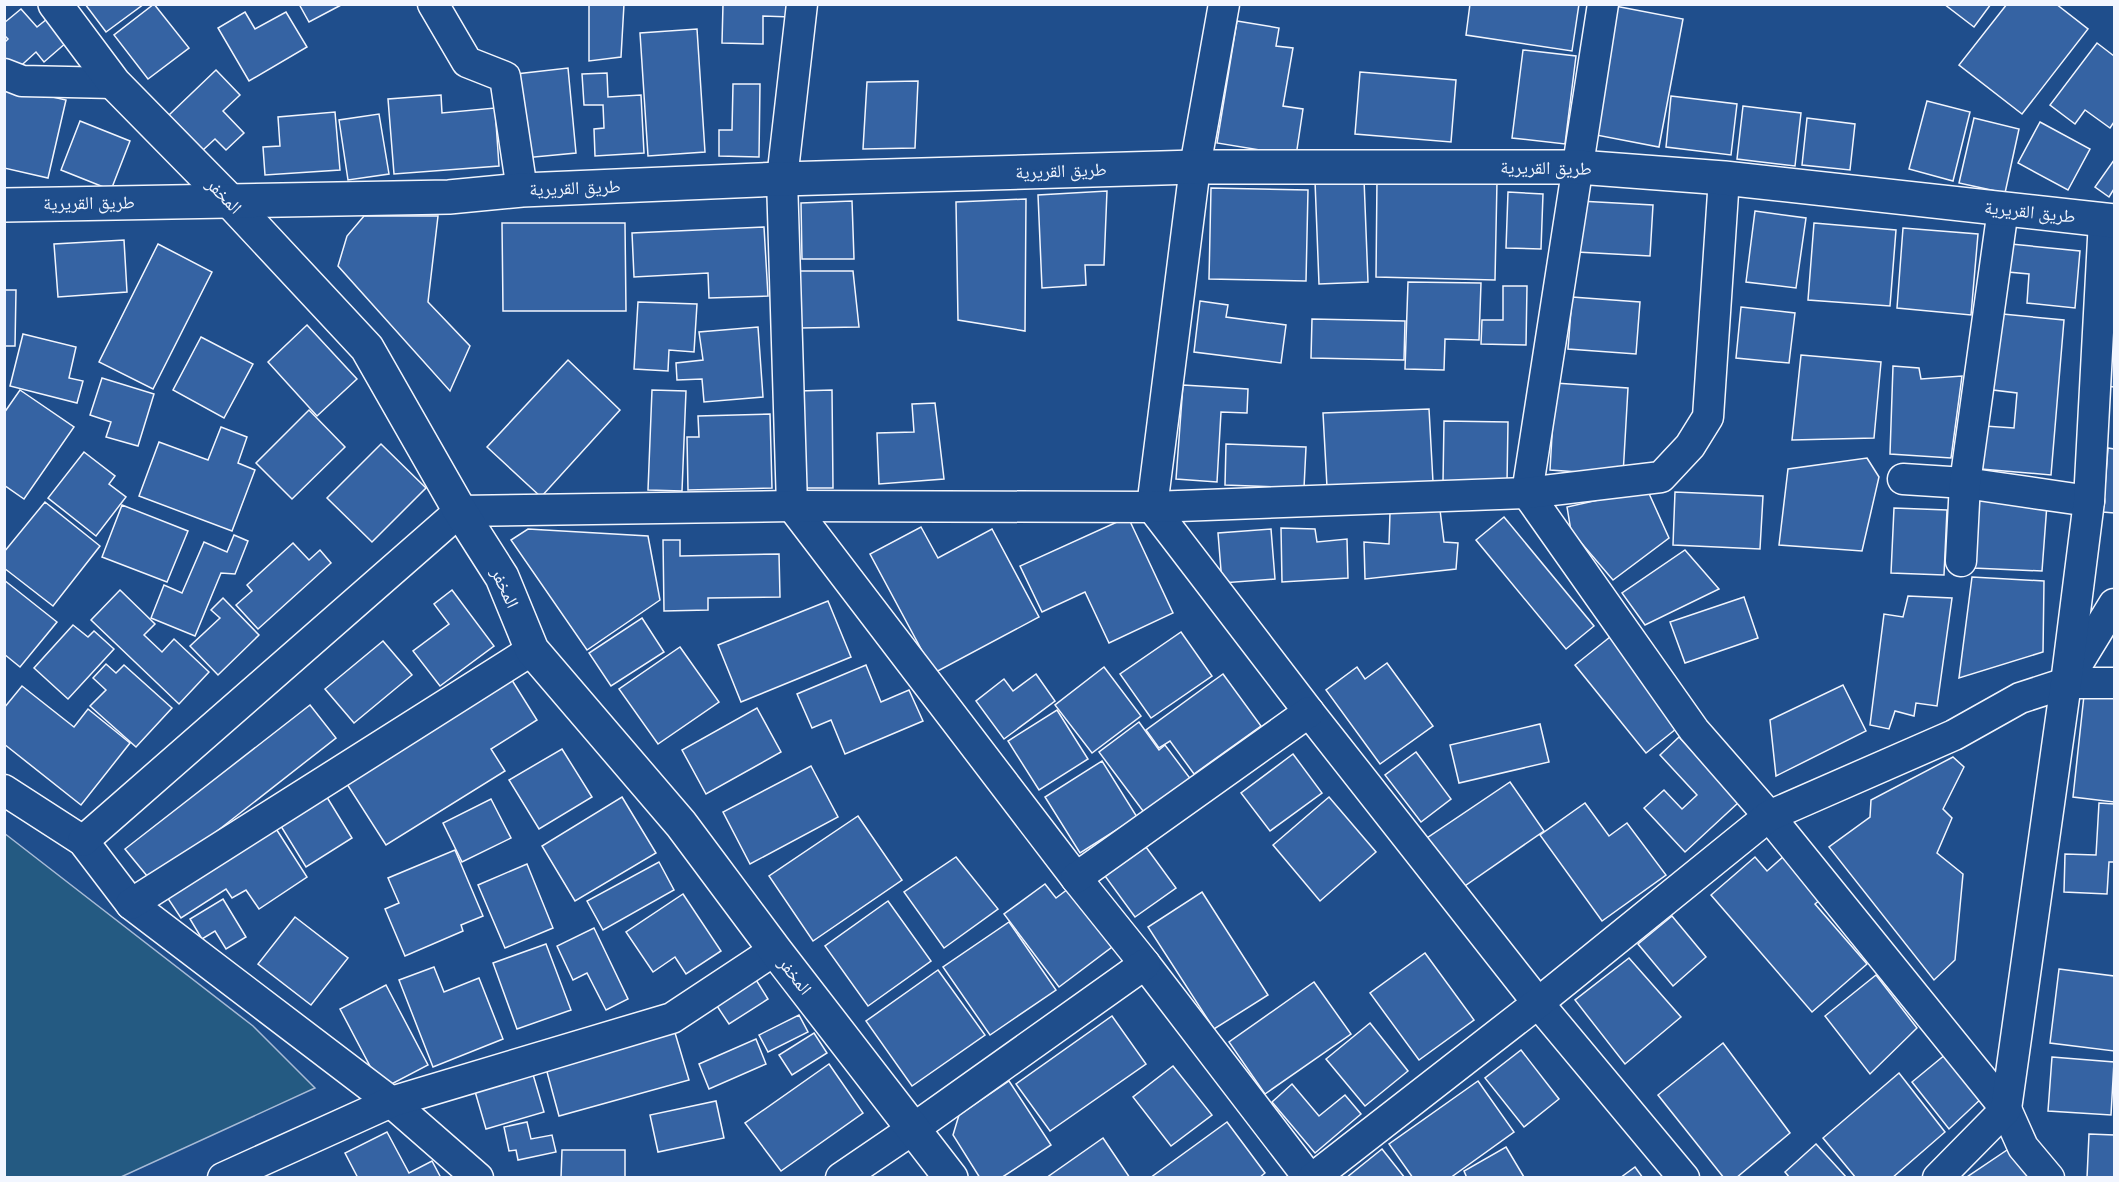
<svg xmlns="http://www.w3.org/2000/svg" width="2119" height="1182" viewBox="0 0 2119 1182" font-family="'Roboto Serif','Noto Naskh Arabic',serif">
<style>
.green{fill:#245a82;stroke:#a8bbd7;stroke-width:1.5}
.building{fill:#3563a3;stroke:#f2f6ff;stroke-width:1.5}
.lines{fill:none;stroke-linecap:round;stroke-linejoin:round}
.minor-casing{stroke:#f2f6ff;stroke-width:33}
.tertiary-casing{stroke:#f2f6ff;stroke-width:36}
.minor{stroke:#1f4e8c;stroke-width:30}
.tertiary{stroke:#1f4e8c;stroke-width:33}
.labels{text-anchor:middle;stroke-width:4.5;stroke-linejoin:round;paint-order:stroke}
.street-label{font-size:18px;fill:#f2f6ff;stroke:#1f4e8c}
</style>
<rect width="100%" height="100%" fill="#1f4e8c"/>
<path class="green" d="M4 833 253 1026 315 1088 121 1177H5Z"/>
<g class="building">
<path d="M85 4H144L106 32Z"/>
<path d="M154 4 189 48 148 79 114 35Z"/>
<path d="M299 4H343L309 22Z"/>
<path d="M589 4H624L621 57 589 61Z"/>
<path d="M723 4H792L791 17 763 16V44L722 43Z"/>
<path d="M1470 4H1579L1572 51 1466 35Z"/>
<path d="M1944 4H1991L1974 27Z"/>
<path d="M2007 4H2056L2088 29 2022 114 1959 65Z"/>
<path d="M1615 6 1683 19 1659 147 1591 134Z"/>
<path d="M21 9 37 27 47 19 67 42 44 62 36 52 13 73 4 64V43L8 39 4 35V23Z"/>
<path d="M245 12 255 29 286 12 307 47 249 81 218 28Z"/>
<path d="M1237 21 1279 28 1276 46 1293 48 1283 106 1303 109 1296 156 1217 143Z"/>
<path d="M697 29 705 152 648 156 640 33Z"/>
<path d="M2097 43 2114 56V122L2110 128 2085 110 2075 124 2050 105Z"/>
<path d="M1523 50 1576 56 1565 144 1512 138Z"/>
<path d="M568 68 576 153 524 158 516 74Z"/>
<path d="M216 70 240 95 223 111 244 133 226 150 215 139 203 150 169 115Z"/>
<path d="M1360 72 1456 80 1451 142 1355 134Z"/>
<path d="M607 73 608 97 641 95 644 153 595 156 594 129 604 128 603 105H584L582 74Z"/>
<path d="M918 81 915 148 863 149 867 82Z"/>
<path d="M733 84H760L759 157 719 156V130H732Z"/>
<path d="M4 86 66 100 48 178 4 168Z"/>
<path d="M441 95 442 113 495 108 499 166 394 174 388 99Z"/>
<path d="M1671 96 1737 104 1731 155 1666 147Z"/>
<path d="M1927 101 1970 112 1953 181 1909 169Z"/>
<path d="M1743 106 1801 113 1795 166 1737 159Z"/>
<path d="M335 112 340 170 265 175 263 147 280 146 278 117Z"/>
<path d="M379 114 389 174 348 180 339 120Z"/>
<path d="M1807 118 1855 124 1850 170 1802 165Z"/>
<path d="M1974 118 2019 129 2005 193 1959 183Z"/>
<path d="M80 121 130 141 111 190 61 170Z"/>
<path d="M2040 122 2090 149 2068 190 2018 163Z"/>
<path d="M2114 160V189L2109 197 2095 187Z"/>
<path d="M1364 179 1368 282 1319 284 1315 181Z"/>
<path d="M1377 179 1497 181 1495 280 1376 277Z"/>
<path d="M1211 188 1308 190 1306 281 1209 279Z"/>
<path d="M1107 191 1104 265H1085L1086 285 1042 288 1038 195Z"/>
<path d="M1508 192 1543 194 1541 249 1506 248Z"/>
<path d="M1026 199 1025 331 958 320 956 202Z"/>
<path d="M852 201 854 259H802L801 203Z"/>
<path d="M1579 201 1653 205 1650 256 1577 252Z"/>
<path d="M1755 211 1806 218 1796 288 1746 282Z"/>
<path d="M364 216H438L428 302 470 346 450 391 338 266 347 236Z"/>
<path d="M502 223H625L626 311H503Z"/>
<path d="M1814 223 1896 230 1890 306 1808 300Z"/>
<path d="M764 227 768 296 709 298 708 273 634 277 632 233Z"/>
<path d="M1903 228 1978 234 1971 315 1897 308Z"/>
<path d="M124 240 127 292 58 297 54 244Z"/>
<path d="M158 244 212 272 153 389 99 362Z"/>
<path d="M2011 244 2080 251 2075 308 2027 303 2029 274 2008 272Z"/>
<path d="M800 271H853L859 327 800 328Z"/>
<path d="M1408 282 1481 283 1479 340 1445 339 1444 370 1405 369Z"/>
<path d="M1503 286H1527L1526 345 1481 344 1482 320H1503Z"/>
<path d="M4 290H16L15 346H4Z"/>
<path d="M1572 297 1640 302 1636 354 1568 349Z"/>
<path d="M1200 301 1228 305 1226 317 1286 325 1281 363 1194 352Z"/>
<path d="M638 302 697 304 694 352 669 350 668 371 634 369Z"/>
<path d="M1741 307 1795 313 1789 363 1736 358Z"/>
<path d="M1992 313 2064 320 2051 475 1981 469 1985 426 2014 428 2017 393 1985 389Z"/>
<path d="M1312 319 1405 321 1404 360 1311 358Z"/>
<path d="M307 325 357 379 317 416 268 362Z"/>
<path d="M758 327 763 397 704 402 702 379 677 380 676 363 703 360 699 332Z"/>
<path d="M23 334 76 347 69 378 83 381 77 403 10 386Z"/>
<path d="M201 337 253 364 224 418 173 390Z"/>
<path d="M2108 344 2114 345V387L2105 386Z"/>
<path d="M1801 355 1881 362 1874 438 1792 440Z"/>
<path d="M568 360 620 410 541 497 487 447Z"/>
<path d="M1893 366 1919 368 1921 379 1962 376 1951 458 1890 454Z"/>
<path d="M102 378 154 394 138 446 106 437 111 422 90 415Z"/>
<path d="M1555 383 1628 388 1623 475 1550 470Z"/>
<path d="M1183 385 1248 389 1247 413 1221 412 1217 482 1176 479Z"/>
<path d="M20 390 74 427 24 499 4 485V413Z"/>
<path d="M652 390 686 391 682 491 648 490Z"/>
<path d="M832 390 833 488H805L799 391Z"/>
<path d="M935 403 944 479 879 484 877 433 914 432 912 404Z"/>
<path d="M1429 409 1433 482 1327 487 1323 413Z"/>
<path d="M309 410 345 447 292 499 256 463Z"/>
<path d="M770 414 772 488 688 490 687 437H699L698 416Z"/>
<path d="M1444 421 1508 422 1507 483 1443 482Z"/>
<path d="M221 427 247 437 238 463 255 470 232 531 139 496 159 442 208 460Z"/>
<path d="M381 444 426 488 372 542 327 498Z"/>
<path d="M1226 444 1306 447 1304 488 1225 485Z"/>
<path d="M2108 448 2114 449V513L2103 512Z"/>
<path d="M84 452 115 476 109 484 126 497 96 536 48 498Z"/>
<path d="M1867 458 1879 477 1862 551 1779 545 1788 469Z"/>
<path d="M1647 489 1669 538 1613 580 1571 531 1567 507Z"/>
<path d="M1675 492 1763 496 1760 549 1673 545Z"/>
<path d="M1977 496 2047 504 2042 571 1973 568Z"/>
<path d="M45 502 100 546 53 606 4 568V552Z"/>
<path d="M122 505 188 531 167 582 102 557Z"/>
<path d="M1894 508 1947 510 1944 575 1891 573Z"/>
<path d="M1440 510 1444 542 1458 543 1456 569 1365 579 1364 542 1389 544 1390 513Z"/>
<path d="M1128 517 1173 613 1109 643 1085 592 1042 612 1020 566Z"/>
<path d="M1504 517 1594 626 1566 649 1476 540Z"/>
<path d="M921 527 938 558 992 529 1039 617 934 673 870 554Z"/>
<path d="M1281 528 1315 529 1317 542 1347 539 1348 578 1282 582Z"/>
<path d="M528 529 648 536 660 600 587 650 511 540Z"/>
<path d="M1271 529 1275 579 1222 583 1218 533Z"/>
<path d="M234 535 248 541 235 574 221 573 195 636 151 618 164 585 182 593 204 542 227 552Z"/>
<path d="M663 540H680V556L779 554 780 597 708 598V610L664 611Z"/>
<path d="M293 543 309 560 320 550 331 563 258 629 236 605 252 591 247 585Z"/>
<path d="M1685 550 1719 589 1645 625 1622 593Z"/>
<path d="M1972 577 2044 581 2043 652 1959 678Z"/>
<path d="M4 580 57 622 20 667 4 654Z"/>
<path d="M120 590 155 624 144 635 162 652 174 639 209 672 179 704 91 620Z"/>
<path d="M452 590 494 646 440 686 413 651 449 624 434 604Z"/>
<path d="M1908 596 1952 598 1937 706 1916 703 1914 716 1895 711 1889 729 1870 725 1884 614 1903 617Z"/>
<path d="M1744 597 1758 638 1685 663 1670 622Z"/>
<path d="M223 598 259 635 218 675 190 646 220 618 211 610Z"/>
<path d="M828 601 851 657 741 702 718 645Z"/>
<path d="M642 618 664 652 611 686 589 653Z"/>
<path d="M73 625 88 637 94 631 114 649 68 699 34 668Z"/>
<path d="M1181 632 1212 676 1151 718 1120 674Z"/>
<path d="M1610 637 1681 725 1646 753 1575 665Z"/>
<path d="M383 641 412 675 354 723 325 689Z"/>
<path d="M680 647 719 702 658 744 619 689Z"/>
<path d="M1387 663 1433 726 1380 764 1326 690 1357 667 1365 679Z"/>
<path d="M106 664 116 673 124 665 172 708 136 747 90 706 106 690 93 678Z"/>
<path d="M866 665 881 702 909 690 923 721 845 754 831 720 812 728 797 694Z"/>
<path d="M1104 667 1141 716 1092 753 1055 705Z"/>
<path d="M1036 674 1055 701 1004 739 976 701 1004 679 1013 691Z"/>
<path d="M1223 674 1261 726 1194 774 1170 741 1159 748 1146 730Z"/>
<path d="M510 677 537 720 491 749 505 771 386 845 345 781Z"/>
<path d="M1843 685 1866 731 1776 776 1770 720Z"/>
<path d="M22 686 74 727 88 709 130 743 81 805 4 744V708Z"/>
<path d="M2085 686 2114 689V802L2073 797Z"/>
<path d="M310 705 336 738 152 882 125 849Z"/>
<path d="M757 708 781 752 706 794 682 750Z"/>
<path d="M1057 710 1088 759 1039 790 1008 741Z"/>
<path d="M1139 722 1159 750 1165 745 1192 781 1146 815 1099 752Z"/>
<path d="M1540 724 1549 762 1459 783 1450 745Z"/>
<path d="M1679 737 1739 802 1685 852 1644 808 1664 790 1682 809 1697 795 1660 755Z"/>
<path d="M562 749 592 797 539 829 509 780Z"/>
<path d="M1416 752 1451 799 1421 822 1385 775Z"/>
<path d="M1293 754 1322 793 1270 831 1241 793Z"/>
<path d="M1953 757 1964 767 1943 809 1952 818 1937 853 1963 874 1955 960 1934 980 1829 847 1870 817 1871 800Z"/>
<path d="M1102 761 1137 817 1080 853 1045 797Z"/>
<path d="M811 766 838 817 750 864 723 812Z"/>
<path d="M1510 782 1544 831 1459 890 1424 840Z"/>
<path d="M325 794 352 838 306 867 279 823Z"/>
<path d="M622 797 656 853 575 901 542 846Z"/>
<path d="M1329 797 1376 852 1320 901 1273 845Z"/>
<path d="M491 799 511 838 462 862 443 823Z"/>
<path d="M1585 803 1609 836 1627 823 1666 875 1602 921 1540 835Z"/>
<path d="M2099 803 2114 804V862H2109L2107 894 2064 892 2065 854 2096 855Z"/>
<path d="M858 816 902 880 813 941 769 876Z"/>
<path d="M273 824 307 877 259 909 246 890 232 898 226 889 181 918 165 894Z"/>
<path d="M1146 847 1176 888 1135 917 1105 876Z"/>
<path d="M455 850 483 916 461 925 463 931 405 956 385 909 399 903 388 878Z"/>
<path d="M1784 856 1821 899 1815 904 1867 964 1812 1012 1711 895 1755 857 1767 871Z"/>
<path d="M956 857 998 909 944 948 904 892Z"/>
<path d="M659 862 674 890 603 930 587 901Z"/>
<path d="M527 864 553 928 505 948 478 885Z"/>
<path d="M1045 884 1056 898 1072 886 1116 944 1059 987 1004 914Z"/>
<path d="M1202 892 1268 995 1214 1029 1148 927Z"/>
<path d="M683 894 721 951 686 974 675 957 653 972 626 932Z"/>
<path d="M223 899 246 937 226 949 215 931 202 939 190 919Z"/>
<path d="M888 901 931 961 868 1006 825 946Z"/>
<path d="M1672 916 1706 957 1673 986 1638 944Z"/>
<path d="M295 917 348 958 311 1005 258 964Z"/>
<path d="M1009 922 1056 990 990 1035 943 967Z"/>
<path d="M594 928 628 999 606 1010 587 973 573 980 557 946Z"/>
<path d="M546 944 571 1010 517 1029 493 963Z"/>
<path d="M1425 953 1474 1020 1419 1060 1370 993Z"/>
<path d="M1629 958 1681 1017 1625 1064 1575 1000Z"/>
<path d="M434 967 444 992 479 978 503 1039 433 1067 399 980Z"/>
<path d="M2059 969 2114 976V1051L2050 1043Z"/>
<path d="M938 970 985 1035 912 1086 866 1021Z"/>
<path d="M753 975 768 999 729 1024 713 1000Z"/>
<path d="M1876 975 1917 1028 1870 1074 1825 1016Z"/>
<path d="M1314 982 1351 1034 1265 1094 1229 1042Z"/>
<path d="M386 985 428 1065 382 1089 340 1009Z"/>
<path d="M799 1015 808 1032 768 1052 759 1035Z"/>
<path d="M1112 1016 1146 1064 1050 1131 1016 1084Z"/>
<path d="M1370 1023 1408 1071 1365 1106 1326 1059Z"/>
<path d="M673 1026 689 1080 559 1116 544 1061Z"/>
<path d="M814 1033 827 1053 792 1075 779 1055Z"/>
<path d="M756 1039 766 1064 709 1089 699 1064Z"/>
<path d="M1723 1043 1790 1133 1736 1178H1724L1658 1095Z"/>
<path d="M1521 1050 1559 1099 1524 1127 1485 1078Z"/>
<path d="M1946 1054 1983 1097 1949 1129 1912 1082Z"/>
<path d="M2052 1057 2114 1062 2111 1115 2048 1111Z"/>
<path d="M829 1064 863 1113 781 1171 745 1123Z"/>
<path d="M1173 1066 1212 1115 1171 1146 1133 1097Z"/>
<path d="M532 1071 544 1112 486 1129 474 1088Z"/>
<path d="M1899 1073 1945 1132 1892 1178H1856L1823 1138Z"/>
<path d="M1009 1081 1051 1145 1001 1178H980L953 1135 959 1115Z"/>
<path d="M1478 1081 1514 1132 1450 1178H1413L1389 1144Z"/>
<path d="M1292 1084 1319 1116 1345 1095 1361 1114 1315 1153 1272 1102Z"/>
<path d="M716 1101 724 1138 658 1152 650 1115Z"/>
<path d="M527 1122 531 1139 552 1135 556 1152 518 1160 516 1150 509 1151 504 1127Z"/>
<path d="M1227 1122 1265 1173 1259 1178H1150Z"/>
<path d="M387 1132 409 1173 432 1161 441 1178H358L345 1153Z"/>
<path d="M2089 1134 2114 1135V1178H2087Z"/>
<path d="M1103 1138 1130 1178H1046Z"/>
<path d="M1816 1144 1847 1178H1790L1785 1172Z"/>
<path d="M2016 1144 2039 1178H1967V1177Z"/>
<path d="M1506 1147 1524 1177 1467 1178 1464 1171Z"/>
<path d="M1382 1149 1405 1178H1346Z"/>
<path d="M562 1150H625V1178H561Z"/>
<path d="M1635 1167 1643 1178H1620Z"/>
</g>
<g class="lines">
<g class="minor-casing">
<g id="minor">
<path d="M433 4 467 62 505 77 522 190"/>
<path d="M802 4 782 179 792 506 1076 878 1145 964 1309 1178"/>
<path d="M1224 4 1195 167 1152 507 1309 712 1538 1003 1684 1178"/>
<path d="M1603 4 1527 493 1694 730 1769 816 2006 1109 2023 1147 2049 1178"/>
<path d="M4 74 22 81 114 83"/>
<path d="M1903 479 1965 483 2089 501"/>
<path d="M1961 561 1965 483 2003 209"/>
<path d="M2070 676 2114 604"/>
<path d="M4 790 83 841 131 904 391 1102 478 1178"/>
<path d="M83 841 460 511 792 506 1152 507 1527 493 1661 477 1690 446 1708 417 1724 178"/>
<path d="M1076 878 1309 712"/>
<path d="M131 904 532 650"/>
<path d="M223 1178 391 1102 672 1018 775 950"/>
<path d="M841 1178 913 1129 1145 964"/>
<path d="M1313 1178 1538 1003 1769 816 1954 735 2020 698 2066 683H2114"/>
<path d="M1938 1178 2006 1109 2066 683 2089 501 2104 220"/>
</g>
</g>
<g class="tertiary-casing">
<g id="tertiary">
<path d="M55 4 114 83 229 200 367 348 460 511 502 577 532 650 681 824 775 950 951 1178"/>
<path d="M4 205 449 197 522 190 782 179 1195 167H1578L1724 178 2114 221"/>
</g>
</g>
<use href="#minor" class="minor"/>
<use href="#tertiary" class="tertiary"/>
</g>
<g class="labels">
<g class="street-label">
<text transform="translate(1546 168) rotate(1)" y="6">طريق القريرية</text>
<text transform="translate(1061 171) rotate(-2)" y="6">طريق القريرية</text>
<text transform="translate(575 188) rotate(-2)" y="6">طريق القريرية</text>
<text transform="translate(224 196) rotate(46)" y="6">المخفر</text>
<text transform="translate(89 203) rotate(-1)" y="6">طريق القريرية</text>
<text transform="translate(2030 212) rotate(6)" y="6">طريق القريرية</text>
<text transform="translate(505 588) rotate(65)" y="6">المخفر</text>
<text transform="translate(795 976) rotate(52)" y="6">المخفر</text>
</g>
</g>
<rect width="2119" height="1182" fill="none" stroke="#f2f6ff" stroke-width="12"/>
</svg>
